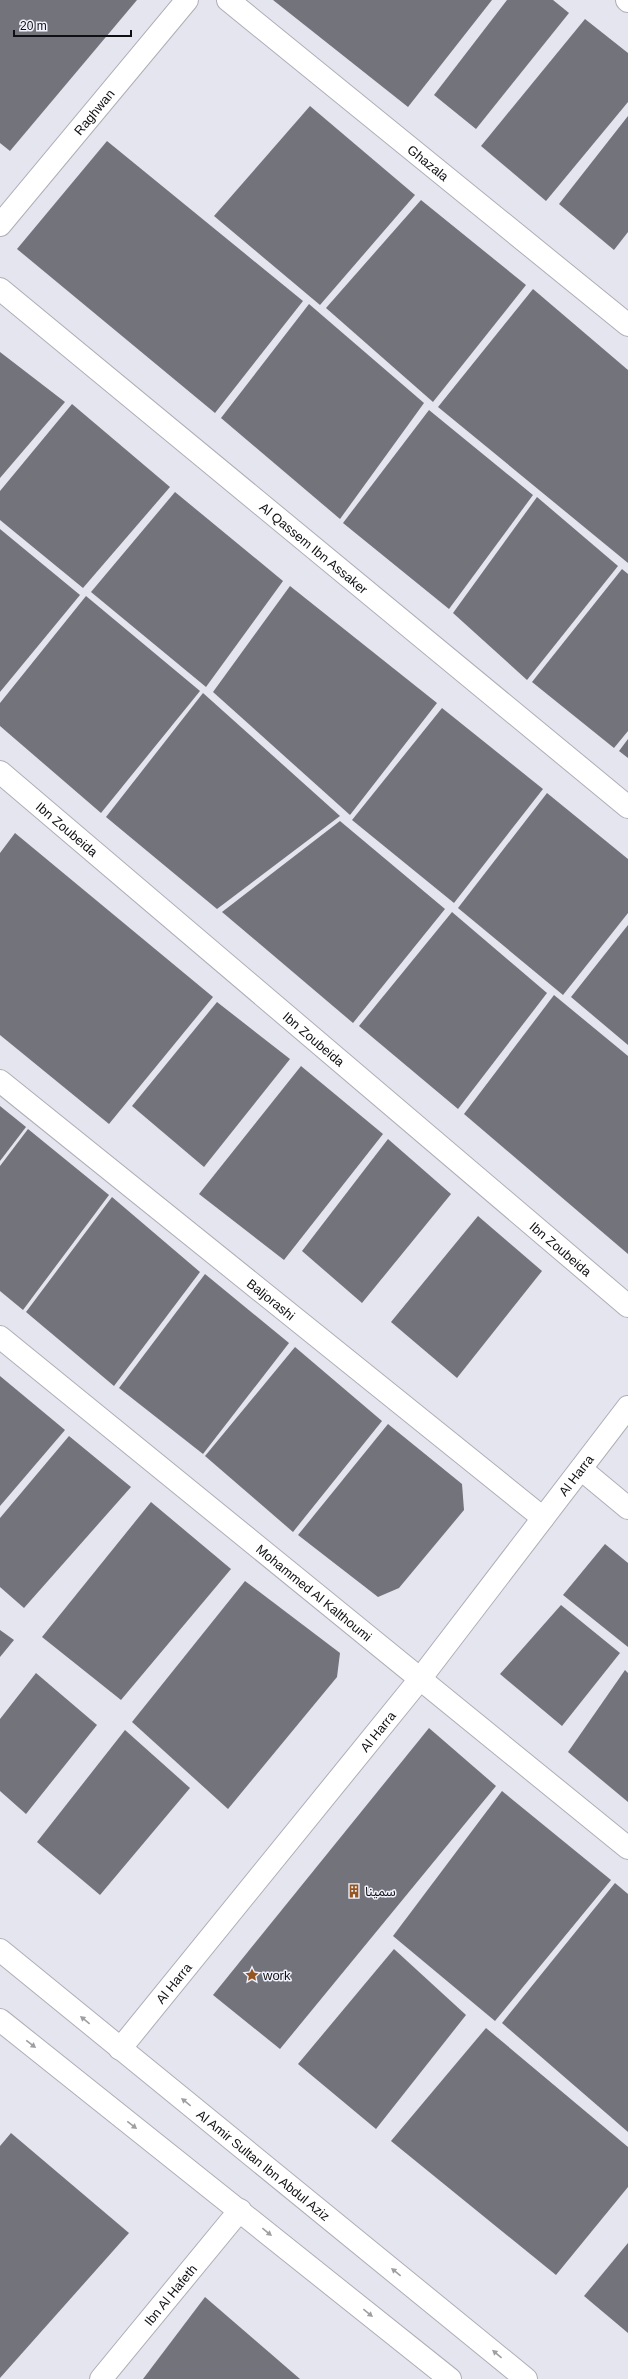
<svg xmlns="http://www.w3.org/2000/svg" width="628" height="2379" viewBox="0 0 628 2379" font-family="Helvetica,'Noto Sans Arabic',sans-serif">
<style>
.building{fill:#73737c}
.lines{fill:none;stroke-linecap:round;stroke-linejoin:round}
.minor-casing{stroke:#adaeb7;stroke-width:24}
.tertiary-casing{stroke:#adaeb7;stroke-width:24}
.minor{stroke:#fff;stroke-width:22}
.tertiary{stroke:#fff;stroke-width:22}
.oneway{fill:#9f9fa1}
.labels{text-anchor:middle;stroke-width:3;stroke-linejoin:round;paint-order:stroke}
.street-label{font-size:13px;fill:#0f1013;stroke:#f2f3fd}
.poi-label{font-size:13px;fill:#0f1013;stroke:#f2f3fd;text-anchor:start}
</style>
<rect width="100%" height="100%" fill="#e5e5ef"/>
<g class="building">
<path d="M0 0H137L10 151 0 143Z"/>
<path d="M273 0H492L408 107Z"/>
<path d="M507 0H553L569 13 476 129 434 95Z"/>
<path d="M585 19 628 53V102L546 201 481 146Z"/>
<path d="M310 106 415 195 320 305 214 216Z"/>
<path d="M628 116V232L614 250 559 204Z"/>
<path d="M107 141 303 301 215 413 17 249Z"/>
<path d="M421 200 526 285 433 402 326 308Z"/>
<path d="M533 289 628 370V563L438 407Z"/>
<path d="M309 304 424 403 340 519 221 418Z"/>
<path d="M0 352 65 402 0 478Z"/>
<path d="M72 404 170 487 83 588 0 520V491Z"/>
<path d="M429 410 533 495 449 609 343 523Z"/>
<path d="M175 492 283 581 206 687 91 592Z"/>
<path d="M537 497 618 566 527 680 453 613Z"/>
<path d="M0 529 80 595 0 692Z"/>
<path d="M622 569 628 574V731L614 748 532 682Z"/>
<path d="M290 586 437 703 350 815 213 692Z"/>
<path d="M86 596 200 691 101 813 0 726V703Z"/>
<path d="M203 693 340 816 217 909 106 817Z"/>
<path d="M442 708 543 789 454 903 352 820Z"/>
<path d="M628 739V758L619 751Z"/>
<path d="M547 793 628 859V913L563 995 458 908Z"/>
<path d="M340 821 445 909 353 1023 222 912Z"/>
<path d="M15 833 213 997 109 1124 0 1035V853Z"/>
<path d="M452 912 547 993 458 1109 359 1026Z"/>
<path d="M628 925V1045L571 997Z"/>
<path d="M554 995 628 1056V1254L464 1114Z"/>
<path d="M217 1002 290 1059 204 1167 132 1106Z"/>
<path d="M301 1066 383 1134 284 1260 199 1194Z"/>
<path d="M0 1106 26 1127 0 1161Z"/>
<path d="M28 1129 109 1195 23 1310 0 1291V1166Z"/>
<path d="M388 1139 451 1194 362 1303 302 1251Z"/>
<path d="M112 1197 200 1272 114 1386 26 1312Z"/>
<path d="M478 1216 542 1271 457 1378 391 1322Z"/>
<path d="M205 1274 289 1343 203 1454 119 1388Z"/>
<path d="M295 1347 382 1421 293 1532 205 1456Z"/>
<path d="M0 1376 65 1430 0 1506Z"/>
<path d="M388 1424 462 1484 464 1510 399 1588 378 1597 298 1535Z"/>
<path d="M69 1436 131 1487 24 1608 0 1587V1518Z"/>
<path d="M151 1502 231 1569 121 1700 42 1637Z"/>
<path d="M605 1544 628 1563V1647L563 1595Z"/>
<path d="M245 1581 340 1653 337 1677 228 1809 132 1722Z"/>
<path d="M561 1605 620 1653 562 1726 500 1674Z"/>
<path d="M0 1630 14 1640 0 1657Z"/>
<path d="M625 1670 628 1673V1802L568 1752Z"/>
<path d="M36 1673 97 1725 26 1814 0 1791V1719Z"/>
<path d="M429 1728 496 1786 280 2049 213 1995Z"/>
<path d="M125 1730 190 1788 100 1895 37 1842Z"/>
<path d="M502 1791 611 1880 495 2021 393 1936Z"/>
<path d="M615 1883 628 1894V2132L502 2023Z"/>
<path d="M394 1949 466 2015 376 2129 298 2064Z"/>
<path d="M486 2028 628 2147V2187L556 2275 391 2141Z"/>
<path d="M11 2133 129 2233 0 2378V2146Z"/>
<path d="M628 2243V2333L584 2296Z"/>
<path d="M205 2297 300 2379H143Z"/>
</g>
<g class="lines">
<g class="minor-casing">
<g id="minor">
<path id="s1" d="M228 0 628 325"/>
<path d="M627 0 628 1"/>
<path id="s2" d="M0 225 187 0"/>
<path id="s3" d="M0 289 628 807"/>
<path id="s4" d="M0 772 628 1306"/>
<path id="s5" d="M0 1081 543 1518"/>
<path id="s6" d="M0 1337 628 1848"/>
<path d="M581 1469 628 1508"/>
<path id="s7" d="M120 2049 420 1679 628 1407"/>
<path id="s8" d="M101 2379 240 2210"/>
</g>
</g>
<g class="tertiary-casing">
<g id="tertiary">
<path id="s9" d="M0 1950 526 2379"/>
<path d="M0 2020 450 2379"/>
</g>
</g>
<use href="#minor" class="minor"/>
<use href="#tertiary" class="tertiary"/>
</g>
<defs><path id="oneway-solid" d="M-6-.8H1V-3.2L6.5 0L1 3.2V.8H-6Z"/></defs>
<g class="oneway">
<use href="#oneway-solid" transform="translate(85 2020) rotate(-141)"/>
<use href="#oneway-solid" transform="translate(31 2044) rotate(38)"/>
<use href="#oneway-solid" transform="translate(186 2102) rotate(-141)"/>
<use href="#oneway-solid" transform="translate(132 2125) rotate(38)"/>
<use href="#oneway-solid" transform="translate(267 2232) rotate(39)"/>
<use href="#oneway-solid" transform="translate(396 2272) rotate(-141)"/>
<use href="#oneway-solid" transform="translate(368 2313) rotate(39)"/>
<use href="#oneway-solid" transform="translate(497 2354) rotate(-140)"/>
</g>
<defs>
<g id="building-bare" transform="scale(1.08)"><path d="M-4-6H4V6H1V3H-1V6H-4ZM-2.5-4.3h1.7v1.8h-1.7ZM.8-4.3h1.7v1.8H.8ZM-2.5-1h1.7V.8h-1.7ZM.8-1h1.7V.8H.8Z" fill="#965521" stroke="#f2f3fd" stroke-width="2.5" paint-order="stroke"/></g>
<g id="sight-bare" transform="scale(1.08)"><path d="M0-6L1.8-2.2L6-1.7L2.9 1.2L3.7 5.4L0 3.3L-3.7 5.4L-2.9 1.2L-6-1.7L-1.8-2.2Z" fill="#965521" stroke="#f2f3fd" stroke-width="2.5" paint-order="stroke"/></g>
</defs>
<g fill-rule="evenodd">
<use href="#building-bare" x="354" y="1891"/>
<use href="#sight-bare" x="252" y="1975"/>
</g>
<g class="labels">
<g class="street-label">
<text dy="5" stroke="none"><textPath href="#s2" startOffset="147">Raghwan</textPath></text>
<text dy="5" stroke="none"><textPath href="#s1" startOffset="258">Ghazala</textPath></text>
<text dy="5" stroke="none"><textPath href="#s3" startOffset="407">Al Qassem Ibn Assaker</textPath></text>
<text dy="5" stroke="none"><textPath href="#s4" startOffset="88">Ibn Zoubeida</textPath></text>
<text dy="5" stroke="none"><textPath href="#s4" startOffset="412">Ibn Zoubeida</textPath></text>
<text dy="5" stroke="none"><textPath href="#s4" startOffset="736">Ibn Zoubeida</textPath></text>
<text dy="5" stroke="none"><textPath href="#s5" startOffset="348">Baljorashi</textPath></text>
<text dy="5" stroke="none"><textPath href="#s7" startOffset="733">Al Harra</textPath></text>
<text dy="5" stroke="none"><textPath href="#s6" startOffset="405">Mohammed Al Kalthoumi</textPath></text>
<text dy="5" stroke="none"><textPath href="#s7" startOffset="409">Al Harra</textPath></text>
<text dy="5" stroke="none"><textPath href="#s7" startOffset="85">Al Harra</textPath></text>
<text dy="5" stroke="none"><textPath href="#s9" startOffset="340">Al Amir Sultan Ibn Abdul Aziz</textPath></text>
<text dy="5" stroke="none"><textPath href="#s8" startOffset="109">Ibn Al Hafeth</textPath></text>
</g>
<g class="poi-label">
<text x="365" y="1896">سمينا</text>
<text x="263" y="1980">work</text>
</g>
</g>
<path d="M14 30v6h117v-6" fill="none" stroke="#0f1013" stroke-width="2"/>
<text x="20" y="30" font-size="12" fill="#0f1013" stroke="#f2f3fd" stroke-width="3" paint-order="stroke">20 m</text>
</svg>
